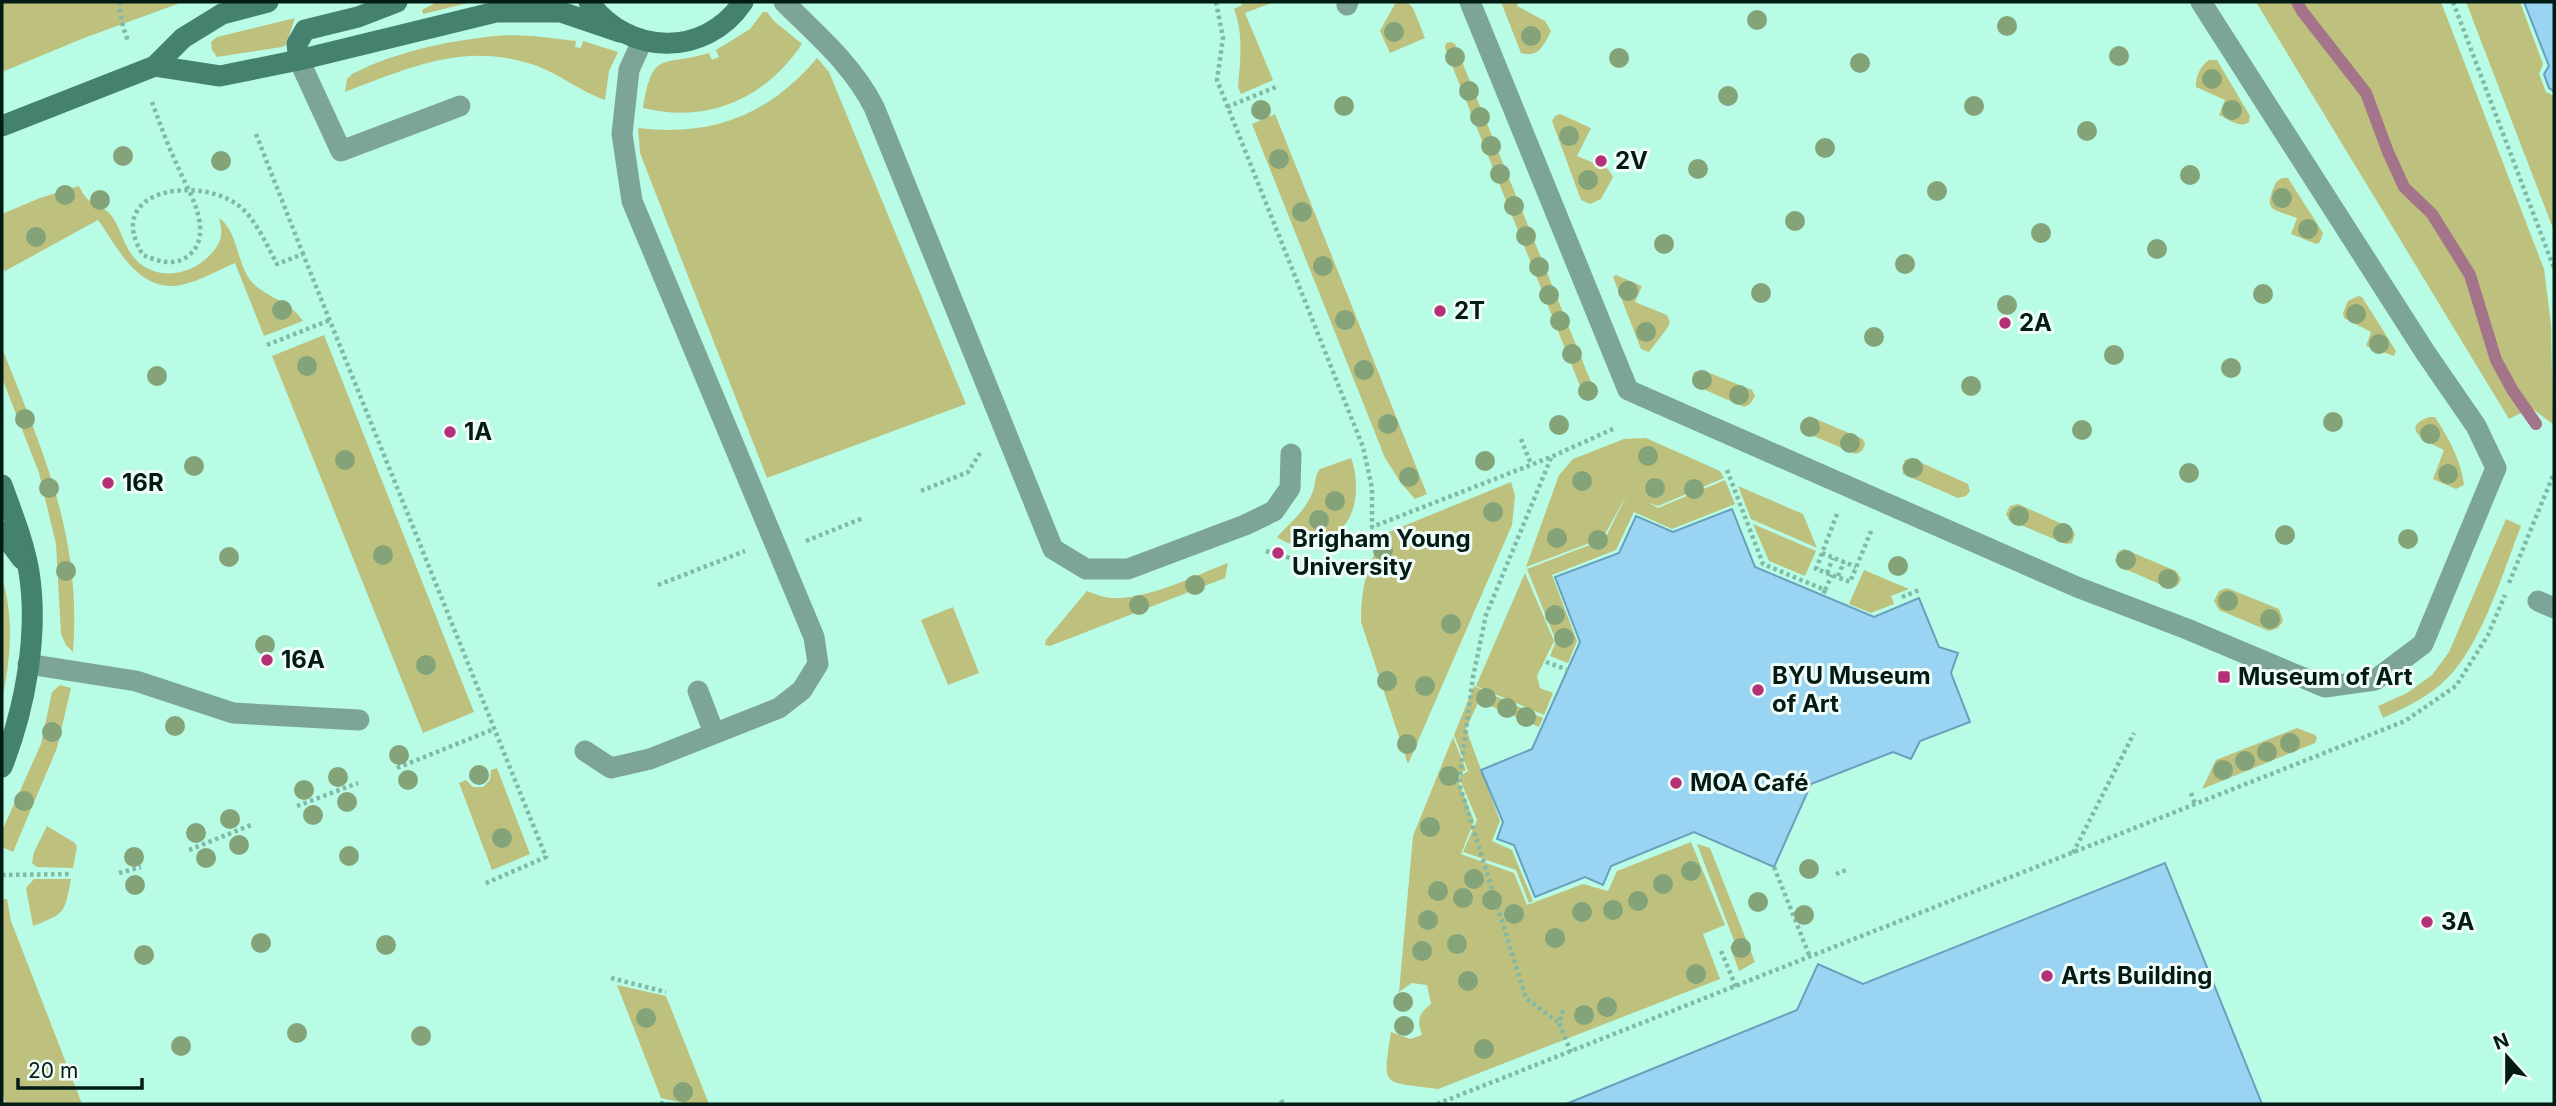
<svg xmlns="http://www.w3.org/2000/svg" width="2556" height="1106" viewBox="0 0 2556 1106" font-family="Inter,sans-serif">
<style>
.green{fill:#bdc17d}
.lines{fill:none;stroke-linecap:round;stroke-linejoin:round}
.stream{stroke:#a4748a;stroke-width:12}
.building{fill:#9ad4f3;stroke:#67a0bd;stroke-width:2}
.path{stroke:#81b8a6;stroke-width:4.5;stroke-dasharray:3.5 3.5;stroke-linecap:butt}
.lane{stroke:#7da597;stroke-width:21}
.secondary{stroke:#44826f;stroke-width:21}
.tree{fill:#84a378}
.poi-dot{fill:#b43178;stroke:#effcf7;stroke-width:2.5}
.labels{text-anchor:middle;stroke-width:6;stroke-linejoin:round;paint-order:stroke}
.poi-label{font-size:24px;font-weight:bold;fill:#021c15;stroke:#effcf7;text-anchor:start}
</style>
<rect width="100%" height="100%" fill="#b9fce5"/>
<g class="green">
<path d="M2 2H183L84 38 2 72Z"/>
<path d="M437 2H472L423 14 422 10Z"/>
<path d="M1241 2H1274L1245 13 1273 80 1241 94 1238 87C1240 60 1244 35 1234 9L1242 5Z"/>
<path d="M1396 2H1407L1413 8 1425 38 1390 53 1380 31Z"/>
<path d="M1501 2H1518L1517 6 1545 21 1551 31C1544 45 1539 58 1521 53Z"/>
<path d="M2256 2H2441L2544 269 2551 324 2553 424 2531 408 2509 419Z"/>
<path d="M2466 2H2520L2543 64 2539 74 2546 92 2554 96V231Z"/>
<path d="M763 12H767L774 21 802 44C765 99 708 124 643 108 653 49 661 67 709 53L712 60 719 57 716 50 750 29Z"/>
<path d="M295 18 286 45 282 47 217 57 212 50 211 42 217 37Z"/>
<path d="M508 35 534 36 576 41 575 47 581 48 583 41 618 52 609 71 605 100C581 92 561 75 537 66 467 41 411 67 345 92L347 79 352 74C399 50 456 39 508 35Z"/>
<path d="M1451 42 1455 44 1593 387V393L1586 395 1582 391 1445 48 1446 43Z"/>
<path d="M817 58 829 72 966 404 767 478 652 184 640 153 638 128C712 137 769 115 817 58Z"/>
<path d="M2209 60H2217L2250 116 2249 122C2240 129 2228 119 2219 115L2225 100 2196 87C2195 77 2201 65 2209 60Z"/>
<path d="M1275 114 1427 494 1415 499 1401 483 1385 458 1252 124Z"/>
<path d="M1560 114 1591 128 1577 156 1608 169 1613 177 1601 199 1590 204 1581 200 1552 121 1555 116Z"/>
<path d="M2282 178H2288L2323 233 2320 242 2316 244 2291 234 2297 218C2270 208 2263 212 2276 182Z"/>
<path d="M79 186C90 209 97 201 110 214 119 224 122 240 130 252 148 281 186 279 209 256 221 244 224 235 219 218 236 229 237 259 248 277 261 297 289 299 303 321L264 336 235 263C216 271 193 285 173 286 135 287 117 246 98 220L5 271 2 267V214L40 198Z"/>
<path d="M1616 275 1642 286 1635 302 1667 315 1670 322 1668 327 1649 352 1641 349 1613 277Z"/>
<path d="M2358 296 2362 297 2396 351 2394 356 2366 346 2371 332 2344 318 2343 313 2348 301Z"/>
<path d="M324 335 474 712 423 733 272 356Z"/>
<path d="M2 348C43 452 82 536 73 652L66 645 61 634 56 544 39 473 2 378Z"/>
<path d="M1702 370 1752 390 1755 396 1750 404 1744 407 1694 385 1692 379 1694 372Z"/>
<path d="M1809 416 1863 439 1865 445 1862 451 1856 454 1804 432 1800 426 1804 419Z"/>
<path d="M2429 417H2435C2449 439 2461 460 2464 485L2456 489 2433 479 2444 450C2432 444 2396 429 2429 417Z"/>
<path d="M1646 438 1720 471 1724 478 1658 506 1649 503 1658 508 1725 480 1735 504 1672 529 1634 512 1616 550 1552 575 1577 641 1568 663 1550 656 1556 641 1527 569 1605 539 1627 494 1603 538 1526 567 1559 475 1573 459 1624 439Z"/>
<path d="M1351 458C1359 478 1359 516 1339 530 1333 534 1324 536 1318 539 1299 546 1294 548 1277 537 1290 523 1307 509 1313 491 1316 483 1314 476 1320 469Z"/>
<path d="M1911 458 1968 484 1970 491 1966 496 1958 498 1903 474 1902 467 1905 460Z"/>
<path d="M1511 482 1515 496 1512 525 1408 764 1361 622C1361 585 1367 567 1384 534Z"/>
<path d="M1738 486 1803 514 1817 548 1751 519Z"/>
<path d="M2018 504 2071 528 2075 534 2072 543 2066 544 2009 520 2006 514 2010 506Z"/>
<path d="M2506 519 2521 526C2502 574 2480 652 2440 685 2424 699 2402 709 2383 718L2378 706 2407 693 2432 675 2449 652Z"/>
<path d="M1753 524 1816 551 1805 576 1769 561Z"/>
<path d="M2124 549 2176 571 2181 579 2178 585 2171 589 2118 566 2115 560 2118 552Z"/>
<path d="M1228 563 1225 578 1050 646 1045 645 1046 640 1087 591C1097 595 1107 599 1119 598 1153 597 1196 575 1228 563Z"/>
<path d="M1864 570 1909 589 1891 596 1894 604 1871 613 1849 604Z"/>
<path d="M1525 573 1554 641 1537 676 1540 688 1553 693 1544 715 1476 686Z"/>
<path d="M2 577C14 618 11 658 2 699Z"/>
<path d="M2227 588 2279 609 2283 621 2278 628 2269 631 2219 610 2214 601 2219 591Z"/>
<path d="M953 607 979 673 948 685 921 620Z"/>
<path d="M60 685 71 688 57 748 13 852 2 847V831L41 744 52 692Z"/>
<path d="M1474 686 1543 718 1539 727 1479 701 1466 729 1500 821 1492 841 1512 850 1533 901 1529 903 1516 870 1463 852 1477 820 1459 777 1468 771 1454 735Z"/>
<path d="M2297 728 2315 735 2317 738 2315 743 2202 789 2216 760Z"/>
<path d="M1453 737 1466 770 1456 775 1474 821 1461 854 1514 873 1527 905 1583 884 1608 891 1617 871 1691 842 1725 925 1703 934 1720 979 1438 1089C1382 1081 1382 1090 1391 1032L1410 1039 1422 1035C1417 1020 1418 1014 1431 1004L1427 985 1412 983 1399 992 1413 836Z"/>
<path d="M497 768 530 854 492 870 459 783 466 780 473 787H483L490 780 491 770Z"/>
<path d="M47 826 75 843 77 847 73 868 37 867 32 863 34 852Z"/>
<path d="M1697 844 1710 848 1755 962 1739 971 1730 946 1735 943Z"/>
<path d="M34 879H71C64 914 66 913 33 926L26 888Z"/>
<path d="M2 899H7L11 921 82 1104H5L2 1087Z"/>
<path d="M617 985 666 996 709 1104H688L661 1098Z"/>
</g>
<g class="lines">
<path class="stream" d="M2297 2 2302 11 2366 93 2388 152 2404 187 2432 214 2470 275 2496 360 2513 391 2536 424"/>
</g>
<g class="building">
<path d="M2524 2H2554V91L2549 88 2544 74 2549 66Z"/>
<path d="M1732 509 1755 567 1874 617 1919 598 1939 647 1958 653 1951 673 1970 722 1920 741 1911 759 1893 752 1811 784 1774 867 1694 832 1611 866 1603 885 1585 877 1535 897 1514 845 1497 839 1503 822 1481 770 1532 749 1580 642 1555 577 1619 553 1636 516 1673 532Z"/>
<path d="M2165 863 2262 1104H1566L1797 1010 1818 964 1863 984Z"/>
</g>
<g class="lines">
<g class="path">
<path d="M119 2 123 27 128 41"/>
<path d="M1216 2 1223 38 1217 80 1363 447 1372 488V527L1551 457 1615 428"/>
<path d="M2453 2 2554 268"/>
<path d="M152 102C160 124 168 146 178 167 186 186 199 206 200 227 201 239 197 249 188 256 174 267 157 261 143 255 102 190 197 175 238 205 256 219 266 244 277 264L303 254 546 857 484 884"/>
<path d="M1227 107 1276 87"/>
<path d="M256 134 303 254"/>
<path d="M267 345 330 320"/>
<path d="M1521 439 1531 464"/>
<path d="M1551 458 1486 615 1473 677 1459 783 1526 998 1559 1023"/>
<path d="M1727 470 1763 564 1825 590 1823 595"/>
<path d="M921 491 968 472 980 453"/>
<path d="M1837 514 1816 569 1850 582 1872 529"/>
<path d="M806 541 863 518"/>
<path d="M1266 551 1293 559"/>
<path d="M1822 553 1856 567"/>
<path d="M1827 573 1833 558"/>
<path d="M1838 576 1844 562"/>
<path d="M2509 583 2554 473"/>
<path d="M658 585 745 551"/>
<path d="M1825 590 1832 575"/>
<path d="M1902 597 1919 590"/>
<path d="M1546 662 1568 670"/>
<path d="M397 768 494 729"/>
<path d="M2191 793 2195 804"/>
<path d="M297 806 358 783"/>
<path d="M189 850 251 825"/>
<path d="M2073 853 2134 733"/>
<path d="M1774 867 1810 957"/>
<path d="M119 873 141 867"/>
<path d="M1836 874 1849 869"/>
<path d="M2 875 71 874"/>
<path d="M1721 951 1736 987"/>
<path d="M611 978 666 992"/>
<path d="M1563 1010 1559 1023 1571 1052"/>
<path d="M1281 1100 1283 1104"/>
<path d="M660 1103 668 1104"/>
<path d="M1437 1104 2405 721 2456 686 2488 635 2505 595"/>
</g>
<g class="lane">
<path d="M784 2C817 35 852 64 874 107L1053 549 1086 569H1128L1245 525 1274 511 1290 488 1291 454"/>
<path d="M1470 2 1628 390 2077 587 2187 629 2325 687 2375 680 2423 644 2496 468 2476 426 2425 352 2201 2"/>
<path d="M1347 5 1348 2"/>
<path d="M299 60 341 151 460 106"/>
<path d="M2538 601 2554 608"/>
<path d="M28 664 136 681 233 713 359 720"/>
<path d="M698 691 714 733"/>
<path d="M585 751 611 768 650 759 779 708 802 690 818 664 814 637 632 201 622 134 629 70 642 41"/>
</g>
<g class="secondary">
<path d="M589 2C628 56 705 58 743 2"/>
<path d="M299 60 297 44 305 30 358 17 397 2"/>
<path d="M155 66 220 76 299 60 496 12H561L620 32"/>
<path d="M2 126 155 66 183 38 222 14 268 2"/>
<path d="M2 485C12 513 24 542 29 572 39 634 25 709 2 767"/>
<path d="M2 532 22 559"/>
</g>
</g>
<g class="tree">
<circle cx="1757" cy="20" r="10"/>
<circle cx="2007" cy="26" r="10"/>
<circle cx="1394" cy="32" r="10"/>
<circle cx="1531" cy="36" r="10"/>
<circle cx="2119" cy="56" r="10"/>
<circle cx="1455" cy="57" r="10"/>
<circle cx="1619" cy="58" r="10"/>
<circle cx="1860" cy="63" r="10"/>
<circle cx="2212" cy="79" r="10"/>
<circle cx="1469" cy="91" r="10"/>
<circle cx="1728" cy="96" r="10"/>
<circle cx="1344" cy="106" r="10"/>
<circle cx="1974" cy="106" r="10"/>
<circle cx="1261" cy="110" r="10"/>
<circle cx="2232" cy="110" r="10"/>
<circle cx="1480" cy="117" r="10"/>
<circle cx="2087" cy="131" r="10"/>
<circle cx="1569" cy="136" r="10"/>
<circle cx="1491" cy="146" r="10"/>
<circle cx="1825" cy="148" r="10"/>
<circle cx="123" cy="156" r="10"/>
<circle cx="1279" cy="159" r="10"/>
<circle cx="221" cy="161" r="10"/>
<circle cx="1698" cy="169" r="10"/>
<circle cx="1500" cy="174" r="10"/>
<circle cx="2190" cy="175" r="10"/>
<circle cx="1588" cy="180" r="10"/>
<circle cx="1937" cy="191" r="10"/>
<circle cx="65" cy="195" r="10"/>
<circle cx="2282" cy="198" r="10"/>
<circle cx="100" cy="200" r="10"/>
<circle cx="1514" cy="206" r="10"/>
<circle cx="1302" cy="212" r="10"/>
<circle cx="1795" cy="221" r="10"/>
<circle cx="2308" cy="229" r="10"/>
<circle cx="2041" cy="233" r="10"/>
<circle cx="1526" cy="236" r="10"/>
<circle cx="36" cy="237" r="10"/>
<circle cx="1664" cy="244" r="10"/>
<circle cx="2157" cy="249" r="10"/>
<circle cx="1905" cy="264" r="10"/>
<circle cx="1323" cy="266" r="10"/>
<circle cx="1539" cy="267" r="10"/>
<circle cx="1628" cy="291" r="10"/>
<circle cx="1761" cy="293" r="10"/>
<circle cx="2263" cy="294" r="10"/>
<circle cx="1549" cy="295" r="10"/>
<circle cx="2007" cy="305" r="10"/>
<circle cx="282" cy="310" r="10"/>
<circle cx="2356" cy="314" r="10"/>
<circle cx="1345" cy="320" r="10"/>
<circle cx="1560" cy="321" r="10"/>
<circle cx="1646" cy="332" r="10"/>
<circle cx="1874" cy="337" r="10"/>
<circle cx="2379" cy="344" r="10"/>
<circle cx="1572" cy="354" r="10"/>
<circle cx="2114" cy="355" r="10"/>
<circle cx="307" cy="366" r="10"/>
<circle cx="2231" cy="368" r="10"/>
<circle cx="1364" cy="370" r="10"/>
<circle cx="157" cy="376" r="10"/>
<circle cx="1702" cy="380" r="10"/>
<circle cx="1971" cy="386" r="10"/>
<circle cx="1588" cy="391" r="10"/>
<circle cx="1739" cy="395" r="10"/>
<circle cx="25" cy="419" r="10"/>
<circle cx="2333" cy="422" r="10"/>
<circle cx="1388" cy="424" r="10"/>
<circle cx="1559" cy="425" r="10"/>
<circle cx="1810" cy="427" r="10"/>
<circle cx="2082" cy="430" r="10"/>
<circle cx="2430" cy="434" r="10"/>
<circle cx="1850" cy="443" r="10"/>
<circle cx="1648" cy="456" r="10"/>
<circle cx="345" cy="460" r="10"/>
<circle cx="1485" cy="461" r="10"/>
<circle cx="194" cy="466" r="10"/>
<circle cx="1913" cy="468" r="10"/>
<circle cx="2189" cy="473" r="10"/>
<circle cx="2448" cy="474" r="10"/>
<circle cx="1409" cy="477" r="10"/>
<circle cx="1582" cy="481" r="10"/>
<circle cx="49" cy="488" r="10"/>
<circle cx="1655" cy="488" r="10"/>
<circle cx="1694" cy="489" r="10"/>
<circle cx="1335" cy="501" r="10"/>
<circle cx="1493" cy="512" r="10"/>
<circle cx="2019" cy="516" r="10"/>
<circle cx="1319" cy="520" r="10"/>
<circle cx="2063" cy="533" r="10"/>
<circle cx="2285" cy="535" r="10"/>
<circle cx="1557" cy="538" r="10"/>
<circle cx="2408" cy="539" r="10"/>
<circle cx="1598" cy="540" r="10"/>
<circle cx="1383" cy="550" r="10"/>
<circle cx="383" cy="555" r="10"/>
<circle cx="229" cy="557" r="10"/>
<circle cx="2126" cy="560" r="10"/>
<circle cx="1898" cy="566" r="10"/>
<circle cx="66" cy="571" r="10"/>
<circle cx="2168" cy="579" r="10"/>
<circle cx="1195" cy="585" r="10"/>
<circle cx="2228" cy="601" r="10"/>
<circle cx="1139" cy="605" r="10"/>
<circle cx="1555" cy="615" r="10"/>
<circle cx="2270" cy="619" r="10"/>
<circle cx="1451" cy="624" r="10"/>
<circle cx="1564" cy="638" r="10"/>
<circle cx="265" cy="645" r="10"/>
<circle cx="426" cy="665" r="10"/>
<circle cx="1387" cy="681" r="10"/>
<circle cx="1425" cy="686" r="10"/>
<circle cx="1486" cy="698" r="10"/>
<circle cx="1507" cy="708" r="10"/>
<circle cx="1526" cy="717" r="10"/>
<circle cx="175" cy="726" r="10"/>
<circle cx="52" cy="732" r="10"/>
<circle cx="2290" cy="743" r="10"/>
<circle cx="1407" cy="744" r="10"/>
<circle cx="2267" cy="752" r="10"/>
<circle cx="399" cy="755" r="10"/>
<circle cx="2245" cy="761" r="10"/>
<circle cx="2223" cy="770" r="10"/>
<circle cx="479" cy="775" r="10"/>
<circle cx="1449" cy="776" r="10"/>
<circle cx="338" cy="777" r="10"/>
<circle cx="408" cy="780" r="10"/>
<circle cx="304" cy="790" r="10"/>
<circle cx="24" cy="801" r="10"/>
<circle cx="347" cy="802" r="10"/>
<circle cx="313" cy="815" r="10"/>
<circle cx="230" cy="819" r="10"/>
<circle cx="1430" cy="827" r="10"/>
<circle cx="196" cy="833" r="10"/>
<circle cx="502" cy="838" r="10"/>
<circle cx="239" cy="845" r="10"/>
<circle cx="349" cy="856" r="10"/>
<circle cx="134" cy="857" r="10"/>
<circle cx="206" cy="858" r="10"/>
<circle cx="1809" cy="869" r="10"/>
<circle cx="1691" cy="871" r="10"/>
<circle cx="1474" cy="879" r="10"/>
<circle cx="1663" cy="884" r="10"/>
<circle cx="135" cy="885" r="10"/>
<circle cx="1438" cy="891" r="10"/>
<circle cx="1463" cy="898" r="10"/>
<circle cx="1492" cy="900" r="10"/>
<circle cx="1638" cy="901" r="10"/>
<circle cx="1758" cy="902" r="10"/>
<circle cx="1613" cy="910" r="10"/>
<circle cx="1582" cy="912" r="10"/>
<circle cx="1514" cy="914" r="10"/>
<circle cx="1804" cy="915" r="10"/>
<circle cx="1428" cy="920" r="10"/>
<circle cx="1555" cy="938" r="10"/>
<circle cx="261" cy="943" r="10"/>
<circle cx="1457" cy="944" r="10"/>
<circle cx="386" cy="945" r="10"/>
<circle cx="1741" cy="948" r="10"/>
<circle cx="1422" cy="951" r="10"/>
<circle cx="144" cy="955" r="10"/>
<circle cx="1696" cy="974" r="10"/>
<circle cx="1468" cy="981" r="10"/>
<circle cx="1403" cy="1002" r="10"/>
<circle cx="1607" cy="1007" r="10"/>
<circle cx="1584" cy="1015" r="10"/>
<circle cx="646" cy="1018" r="10"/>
<circle cx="1404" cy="1026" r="10"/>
<circle cx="297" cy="1033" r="10"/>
<circle cx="421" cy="1036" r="10"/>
<circle cx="181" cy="1046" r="10"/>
<circle cx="1484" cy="1049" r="10"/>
<circle cx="683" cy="1092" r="10"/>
</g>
<g class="poi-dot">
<circle cx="1601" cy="161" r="7"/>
<circle cx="1440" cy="311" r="7"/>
<circle cx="2005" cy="323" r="7"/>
<circle cx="450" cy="432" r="7"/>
<circle cx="108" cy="483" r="7"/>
<circle cx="1278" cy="553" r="7"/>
<circle cx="267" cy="660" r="7"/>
<rect x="2217" y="670" width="14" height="14" rx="3.5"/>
<circle cx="1758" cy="690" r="7"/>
<circle cx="1676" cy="783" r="7"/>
<circle cx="2427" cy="922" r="7"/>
<circle cx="2047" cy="976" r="7"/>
</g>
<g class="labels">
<g class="poi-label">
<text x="1615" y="169">2V</text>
<text x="1454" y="319">2T</text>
<text x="2019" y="331">2A</text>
<text x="464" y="440">1A</text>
<text x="122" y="491">16R</text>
<text x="1292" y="547">Brigham Young<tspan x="1292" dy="28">University</tspan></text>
<text x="281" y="668">16A</text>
<text x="1772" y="684">BYU Museum<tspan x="1772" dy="28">of Art</tspan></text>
<text x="2238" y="685">Museum of Art</text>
<text x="1690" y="791">MOA Café</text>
<text x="2441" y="930">3A</text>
<text x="2061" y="984">Arts Building</text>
</g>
</g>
<rect width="2556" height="1106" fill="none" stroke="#021c15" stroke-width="7"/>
<g transform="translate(2507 1057) rotate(339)" stroke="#effcf7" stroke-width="5" paint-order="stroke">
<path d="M0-5L12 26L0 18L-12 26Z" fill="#021c15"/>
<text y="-10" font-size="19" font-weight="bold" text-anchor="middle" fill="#021c15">N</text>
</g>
<path d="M18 1078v10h124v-10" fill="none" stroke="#021c15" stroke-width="3.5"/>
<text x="28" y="1078" font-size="21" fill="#021c15" stroke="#effcf7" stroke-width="5" paint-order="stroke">20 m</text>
</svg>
